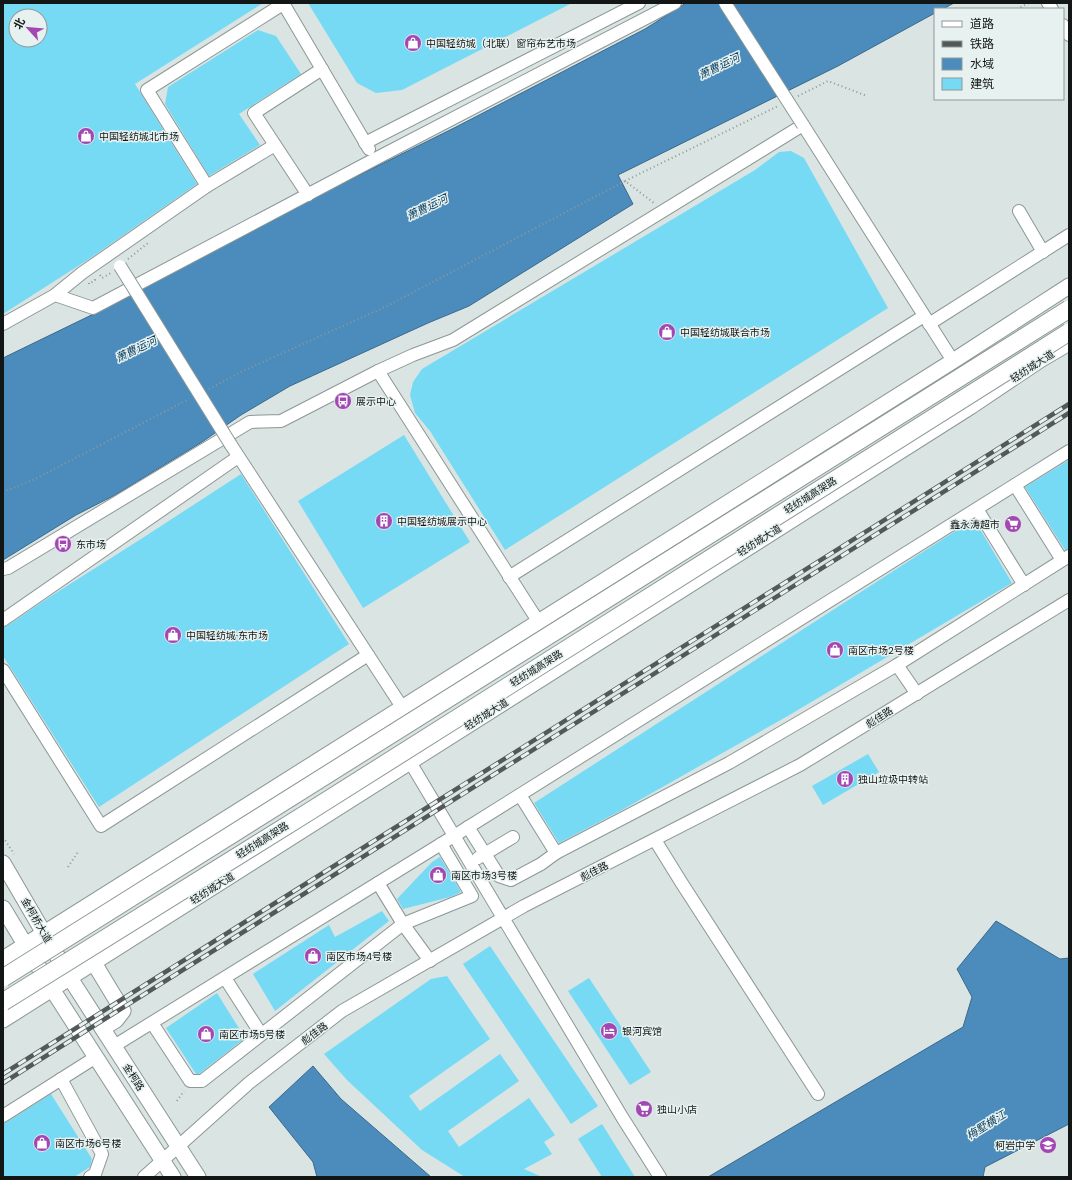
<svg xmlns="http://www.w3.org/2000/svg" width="1072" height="1180" viewBox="0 0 1072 1180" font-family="'DM Sans','Noto Sans SC',sans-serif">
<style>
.water{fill:#4b8cbd;stroke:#3a698b}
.building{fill:#76daf4;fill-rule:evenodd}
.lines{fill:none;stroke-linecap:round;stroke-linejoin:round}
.minor-casing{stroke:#8c9796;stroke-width:14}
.major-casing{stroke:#8c9796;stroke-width:17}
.path{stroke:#909897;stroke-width:2;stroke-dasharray:1 3;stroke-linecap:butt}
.minor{stroke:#fff;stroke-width:12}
.major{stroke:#fff;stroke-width:15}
.rail-casing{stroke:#525958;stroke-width:4.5}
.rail{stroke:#e6f1f0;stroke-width:3;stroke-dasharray:9;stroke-linecap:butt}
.minor-bridge-casing{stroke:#8c9796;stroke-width:14;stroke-linecap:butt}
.highway-bridge-casing{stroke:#8c9796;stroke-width:19;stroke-linecap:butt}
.minor-bridge{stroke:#fff;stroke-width:12}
.highway-bridge{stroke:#fff;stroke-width:17}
.labels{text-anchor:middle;stroke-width:3;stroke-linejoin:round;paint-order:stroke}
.poi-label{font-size:10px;fill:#121615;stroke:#e6f1f0;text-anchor:start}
.street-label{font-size:10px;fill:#121615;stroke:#e6f1f0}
.water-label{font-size:11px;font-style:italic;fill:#0c4061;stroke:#e6f1f0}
</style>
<rect width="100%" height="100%" fill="#d9e4e3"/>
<g class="water">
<path d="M686 3H954L943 9H935V13L838 66 618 175 633 204 469 306 428 323 290 386 241 415 202 442 115 495 76 515 3 560V358L108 307 275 217 456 127 645 29Z"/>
<path d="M996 921 1060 959 1069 958V1124L985 1167 983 1177H708L963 1027 972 997 957 969Z"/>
<path d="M313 1066 341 1099 431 1177H317L313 1162 269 1107Z"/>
</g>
<g class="building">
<path d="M3 3H263L135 84 197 184 89 259 3 314ZM16 16H40V40H16Z"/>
<path d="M308 3H572L402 90 376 93 357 83Z"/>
<path d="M258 30 276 36 301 74 239 114 260 145 209 176 165 104 168 87Z"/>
<path d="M791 151 804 158 888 308 505 550 430 431 415 413 410 395 413 382 422 369 755 170 779 152Z"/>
<path d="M404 435 470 542 363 608 298 501Z"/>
<path d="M1069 460V549L1065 550 1025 487Z"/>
<path d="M241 474 349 644 99 807 3 656V627L7 626 48 598 141 539Z"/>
<path d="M974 519 1012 583 786 717 622 810 559 843 534 803Z"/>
<path d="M868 754 879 772 823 805 812 786Z"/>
<path d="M440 857 461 892 450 897 403 909 397 899 432 862Z"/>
<path d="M382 911 389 921 275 1011 253 974 329 925 335 937Z"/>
<path d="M490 946 598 1106 571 1124 463 964Z"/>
<path d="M447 976 490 1039 409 1096 420 1111 500 1054 519 1081 448 1131 459 1147 529 1098 555 1135 544 1142 552 1154 524 1169 542 1177H465L422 1150 347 1080 324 1054 431 979Z"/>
<path d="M589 978 651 1072 630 1085 568 991Z"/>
<path d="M217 993 245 1038 199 1074H196L166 1028Z"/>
<path d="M51 1094 92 1159 90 1167 74 1177H3V1123L7 1122Z"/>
<path d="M602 1124 635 1177H602L578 1139Z"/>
</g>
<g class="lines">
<g class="minor-casing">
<g id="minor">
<path d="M283 3 369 149"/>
<path d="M1048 3 1052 9"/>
<path d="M1063 25 1069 35"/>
<path d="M365 143 639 3"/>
<path d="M207 186 147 90 283 4"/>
<path d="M308 195 254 113 322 69"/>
<path d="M1019 211 1043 252"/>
<path d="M55 295 82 273 207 186 275 145"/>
<path d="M3 324 55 295 93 308 375 159 675 3"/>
<path d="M929 324 1069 235"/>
<path d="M378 371 538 621"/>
<path d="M231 445 402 707"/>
<path d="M1015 485 1062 560"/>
<path d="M977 509 1024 585"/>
<path d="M3 569 8 568 250 422 281 421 378 371 413 355 453 340 803 125 953 361"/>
<path d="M509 577 924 316"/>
<path d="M3 620 238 457"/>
<path d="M897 665 917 694"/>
<path d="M3 670 101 826 368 655"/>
<path d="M410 762 622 1117 660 1177"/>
<path d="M520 795 556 853"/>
<path d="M468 827 499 876 511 880 541 864 556 853 729 763 897 665 1069 556"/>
<path d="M655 840 681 882 818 1094"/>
<path d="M478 858 513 837"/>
<path d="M378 883 403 924 430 961"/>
<path d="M225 978 261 1034"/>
<path d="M152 1023 190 1081H202L403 924 472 896 441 844"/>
<path d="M114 1046 454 836 1069 451"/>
<path d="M61 1079 102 1154 95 1174 90 1177"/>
<path d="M3 1116 96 1057"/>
<path d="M144 1177 249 1083 342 1011 524 906 800 765 1069 600"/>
</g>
</g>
<g class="major-casing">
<g id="major">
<path d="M3 863 70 978 198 1177"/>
<path d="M3 908 52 989 173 1177"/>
<path d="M3 959 953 361 1069 286"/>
<path d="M94 963 123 1011 116 1020 103 1028"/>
<path d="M3 1020 970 407 1040 360 1069 343"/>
</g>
</g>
<g class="path">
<path d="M1017 9 1029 3"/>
<path d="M798 96 828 81 867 96"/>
<path d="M625 181 778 106"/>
<path d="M128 259 148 243"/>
<path d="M100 275 102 278 111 273"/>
<path d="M89 283V284L95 280 94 277"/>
<path d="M209 389 243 371 385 307 625 181 654 203"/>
<path d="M3 492 33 480 189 399"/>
<path d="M3 837 14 854"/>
<path d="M68 867 78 852"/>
<path d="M177 1101 184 1091"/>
</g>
<use href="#minor" class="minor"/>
<use href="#major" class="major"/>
<g class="rail-casing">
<g id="rail">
<path d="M3 1074 1069 404"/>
<path d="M3 1083 1069 413"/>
</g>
</g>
<use href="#rail" class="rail"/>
<g class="minor-bridge-casing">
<g id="minor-bridge">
<path d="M725 3 803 125"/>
<path d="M120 266 231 445"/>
</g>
</g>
<g class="highway-bridge-casing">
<g id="highway-bridge">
<path d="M3 978 1069 309"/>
<path d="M3 1002 307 813 1069 332"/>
</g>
</g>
<use href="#minor-bridge" class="minor-bridge"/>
<use href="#highway-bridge" class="highway-bridge"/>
</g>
<defs>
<g id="shop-disc" transform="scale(0.9)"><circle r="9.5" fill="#a348b3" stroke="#e6f1f0"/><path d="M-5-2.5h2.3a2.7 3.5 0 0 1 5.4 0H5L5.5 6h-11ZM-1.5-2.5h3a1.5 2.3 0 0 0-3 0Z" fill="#fff"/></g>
<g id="bus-disc" transform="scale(0.9)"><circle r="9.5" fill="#a348b3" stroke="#e6f1f0"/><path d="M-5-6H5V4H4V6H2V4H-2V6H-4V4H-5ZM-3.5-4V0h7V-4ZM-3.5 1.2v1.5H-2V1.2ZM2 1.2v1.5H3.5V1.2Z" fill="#fff"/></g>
<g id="building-disc" transform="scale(0.9)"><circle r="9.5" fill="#a348b3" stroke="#e6f1f0"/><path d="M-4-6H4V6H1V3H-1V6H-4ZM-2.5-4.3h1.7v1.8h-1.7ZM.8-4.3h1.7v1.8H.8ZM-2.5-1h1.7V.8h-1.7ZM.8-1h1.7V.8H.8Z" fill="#fff"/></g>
<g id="supermarket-disc" transform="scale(0.9)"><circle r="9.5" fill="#a348b3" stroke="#e6f1f0"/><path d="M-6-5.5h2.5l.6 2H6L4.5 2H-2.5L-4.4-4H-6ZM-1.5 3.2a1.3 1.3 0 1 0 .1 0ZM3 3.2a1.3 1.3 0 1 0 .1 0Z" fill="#fff"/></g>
<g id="hotel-disc" transform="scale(0.9)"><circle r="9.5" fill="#a348b3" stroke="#e6f1f0"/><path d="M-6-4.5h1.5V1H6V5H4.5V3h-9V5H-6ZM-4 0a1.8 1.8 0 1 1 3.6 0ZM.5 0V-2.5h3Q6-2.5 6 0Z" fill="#fff"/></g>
<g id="school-disc" transform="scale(0.9)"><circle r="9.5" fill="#a348b3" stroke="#e6f1f0"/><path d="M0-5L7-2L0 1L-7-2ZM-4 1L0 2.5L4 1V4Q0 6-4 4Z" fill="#fff"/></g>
</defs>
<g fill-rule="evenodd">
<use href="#shop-disc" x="413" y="43"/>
<use href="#shop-disc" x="86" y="136"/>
<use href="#shop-disc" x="667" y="332"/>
<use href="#bus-disc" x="343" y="401"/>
<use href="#building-disc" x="384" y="521"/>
<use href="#supermarket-disc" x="1013" y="524"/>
<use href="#bus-disc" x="63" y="544"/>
<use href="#shop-disc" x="173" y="635"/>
<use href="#shop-disc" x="835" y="650"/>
<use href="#building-disc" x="845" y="779"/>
<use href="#shop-disc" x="438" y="875"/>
<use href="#shop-disc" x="313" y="956"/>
<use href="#hotel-disc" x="609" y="1031"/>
<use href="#shop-disc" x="206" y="1034"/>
<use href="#supermarket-disc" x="644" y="1109"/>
<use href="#shop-disc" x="42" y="1143"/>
<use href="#school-disc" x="1048" y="1145"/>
</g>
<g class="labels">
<g class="poi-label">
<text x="426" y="47">中国轻纺城（北联）窗帘布艺市场</text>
<text x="99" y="140">中国轻纺城北市场</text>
<text x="680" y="336">中国轻纺城联合市场</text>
<text x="356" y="405">展示中心</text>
<text x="397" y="525">中国轻纺城展示中心</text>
<text x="1000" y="528" text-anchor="end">鑫永涛超市</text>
<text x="76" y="548">东市场</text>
<text x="186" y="639">中国轻纺城·东市场</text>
<text x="848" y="654">南区市场2号楼</text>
<text x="858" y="783">独山垃圾中转站</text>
<text x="451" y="879">南区市场3号楼</text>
<text x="326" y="960">南区市场4号楼</text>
<text x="622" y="1035">银河宾馆</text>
<text x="219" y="1038">南区市场5号楼</text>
<text x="657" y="1113">独山小店</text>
<text x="55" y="1147">南区市场6号楼</text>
<text x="1035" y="1149" text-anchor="end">柯岩中学</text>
</g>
<g class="street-label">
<text transform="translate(1032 366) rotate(-33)" y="4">轻纺城大道</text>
<text transform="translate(810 495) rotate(-32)" y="4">轻纺城高架路</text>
<text transform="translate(759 540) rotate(-32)" y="4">轻纺城大道</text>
<text transform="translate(536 668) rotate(-32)" y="4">轻纺城高架路</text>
<text transform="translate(486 714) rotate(-32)" y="4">轻纺城大道</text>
<text transform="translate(879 717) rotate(-32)" y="4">彪佳路</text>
<text transform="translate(262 840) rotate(-32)" y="4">轻纺城高架路</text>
<text transform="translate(594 871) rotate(-27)" y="4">彪佳路</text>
<text transform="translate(212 888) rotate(-32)" y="4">轻纺城大道</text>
<text transform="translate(37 920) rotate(60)" y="4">金柯桥大道</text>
<text transform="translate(314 1033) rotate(-37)" y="4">彪佳路</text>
<text transform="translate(134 1077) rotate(57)" y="4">金柯路</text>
</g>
<g class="water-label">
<text transform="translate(719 66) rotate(-26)" y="4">萧曹运河</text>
<text transform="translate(427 207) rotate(-26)" y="4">萧曹运河</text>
<text transform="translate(136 349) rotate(-26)" y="4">萧曹运河</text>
<text transform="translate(986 1125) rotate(-32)" y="4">梅墅横江</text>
</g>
</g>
<rect width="1072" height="1180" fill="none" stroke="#121615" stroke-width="8"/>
<rect x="934" y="8" width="130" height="92" fill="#e6f1f0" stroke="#919998"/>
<rect x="942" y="21" width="20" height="6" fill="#ffffff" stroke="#919998"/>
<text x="970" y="28" font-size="12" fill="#121615">道路</text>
<rect x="942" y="41" width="20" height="6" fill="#525958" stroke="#919998"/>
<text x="970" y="48" font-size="12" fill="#121615">铁路</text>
<rect x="942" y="58" width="20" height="12" fill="#4b8cbd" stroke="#919998"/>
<text x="970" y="68" font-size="12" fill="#121615">水域</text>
<rect x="942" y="78" width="20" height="12" fill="#76daf4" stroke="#919998"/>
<text x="970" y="88" font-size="12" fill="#121615">建筑</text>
<g transform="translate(28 28) rotate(297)"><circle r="19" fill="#e6f1f0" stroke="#919998"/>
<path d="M0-3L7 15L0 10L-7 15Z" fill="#a348b3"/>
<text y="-6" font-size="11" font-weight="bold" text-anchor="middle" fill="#121615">北</text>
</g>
</svg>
